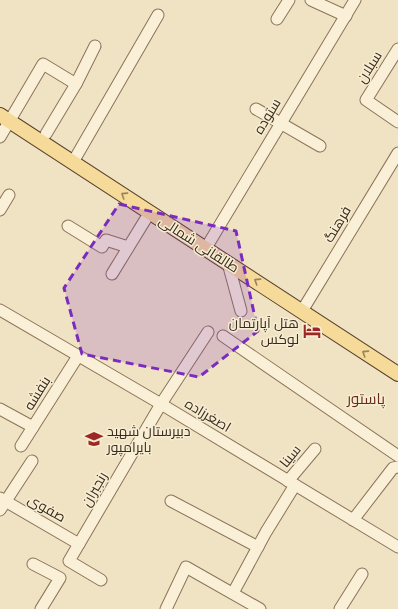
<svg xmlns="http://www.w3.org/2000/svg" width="398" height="609" viewBox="0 0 398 609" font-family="'Zilla Slab',Cairo,serif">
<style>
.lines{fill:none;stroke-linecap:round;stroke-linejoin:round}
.minor-casing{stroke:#8b7459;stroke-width:13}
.major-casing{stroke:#59422d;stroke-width:16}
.minor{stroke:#faf0d7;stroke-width:11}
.major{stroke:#f5da99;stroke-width:14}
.oneway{stroke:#98835b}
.marked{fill:#7b2cbf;fill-opacity:0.2;stroke:#7b2cbf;stroke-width:3;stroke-dasharray:8 5;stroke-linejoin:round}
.labels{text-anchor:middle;stroke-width:3;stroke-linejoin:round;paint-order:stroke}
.street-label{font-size:14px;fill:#3a2c1d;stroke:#f7edd3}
.poi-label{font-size:14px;fill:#3a2c1d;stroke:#f7edd3;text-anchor:end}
.neighbourhood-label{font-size:15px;fill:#692c1b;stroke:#f7edd3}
</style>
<rect width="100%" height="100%" fill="#f0e3c3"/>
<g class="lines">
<g class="minor-casing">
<g id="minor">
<path d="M311 0 346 16"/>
<path d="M277 19 289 0"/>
<path d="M398 49 366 100 398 122"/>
<path d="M256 109 320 146"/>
<path d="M46 134 76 84 95 46"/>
<path d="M0 137 43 64 76 84"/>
<path d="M73 162 158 15"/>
<path d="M0 210 9 195"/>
<path d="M68 226 102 247 106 240 128 247"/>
<path d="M206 248 355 0"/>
<path d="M228 263 241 311"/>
<path d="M112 274 150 212"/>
<path d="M0 310 161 404 398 547"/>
<path d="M302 311 398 153"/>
<path d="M223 336 398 456"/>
<path d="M0 409 33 427"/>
<path d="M21 446 78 356"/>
<path d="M288 481 315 449"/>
<path d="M0 498 79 544"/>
<path d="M171 501 258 547"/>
<path d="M0 510 32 461"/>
<path d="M353 520 393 468 398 467"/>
<path d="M33 564 60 578 41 609"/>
<path d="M101 580 69 561 161 404 208 332"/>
<path d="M233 593 266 532 295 485"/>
<path d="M166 609 186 567 260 609"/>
<path d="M340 609 362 574"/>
</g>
</g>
<g class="major-casing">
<path id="major" d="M0 115 398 374"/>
</g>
<use href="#minor" class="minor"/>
<use href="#major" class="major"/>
</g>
<defs><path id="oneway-chevron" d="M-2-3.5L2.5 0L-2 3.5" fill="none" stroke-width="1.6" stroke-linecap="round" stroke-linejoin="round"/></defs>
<g class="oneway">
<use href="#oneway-chevron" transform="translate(124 195) rotate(-147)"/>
<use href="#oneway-chevron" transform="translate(257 281) rotate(-147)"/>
<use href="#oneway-chevron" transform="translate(365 353) rotate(-147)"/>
</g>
<path class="marked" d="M119 204 236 231 258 331 199 377 82 354 64 288Z"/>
<defs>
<g id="hotel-bare" transform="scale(1.38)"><path d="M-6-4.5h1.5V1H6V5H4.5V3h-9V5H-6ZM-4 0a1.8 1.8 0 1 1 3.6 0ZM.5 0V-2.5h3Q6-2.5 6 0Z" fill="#9d2725" stroke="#f7edd3" stroke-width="2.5" paint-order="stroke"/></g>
<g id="school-bare" transform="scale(1.38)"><path d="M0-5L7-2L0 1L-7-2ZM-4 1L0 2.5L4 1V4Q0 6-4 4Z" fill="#9d2725" stroke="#f7edd3" stroke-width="2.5" paint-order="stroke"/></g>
</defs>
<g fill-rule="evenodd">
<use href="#hotel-bare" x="312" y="331"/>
<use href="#school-bare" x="94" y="439"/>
</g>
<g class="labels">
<g class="street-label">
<text transform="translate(369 67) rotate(-58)" y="5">سبلان</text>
<text transform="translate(267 116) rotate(-59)" y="5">ستوده</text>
<text transform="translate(337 224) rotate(-59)" y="5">فرهنگ</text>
<text transform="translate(199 244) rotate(33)" y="5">طالقانی شمالی</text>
<text transform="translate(37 393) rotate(-58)" y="5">بنفشه</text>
<text transform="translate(208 415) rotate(31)" y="5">اصغرزاده</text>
<text transform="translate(290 456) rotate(-51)" y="5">سینا</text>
<text transform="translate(94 489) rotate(-60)" y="5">رنجبران</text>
<text transform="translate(47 508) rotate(30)" y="5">صفوی</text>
</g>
<g class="poi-label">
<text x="299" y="328">هتل آپارتمان<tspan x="299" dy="16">لوکس</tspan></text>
<text x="107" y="436" text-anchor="start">دبیرستان شهید<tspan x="107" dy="16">بایرامپور</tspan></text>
</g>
<g class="neighbourhood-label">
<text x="366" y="404">پاستور</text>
</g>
</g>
</svg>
